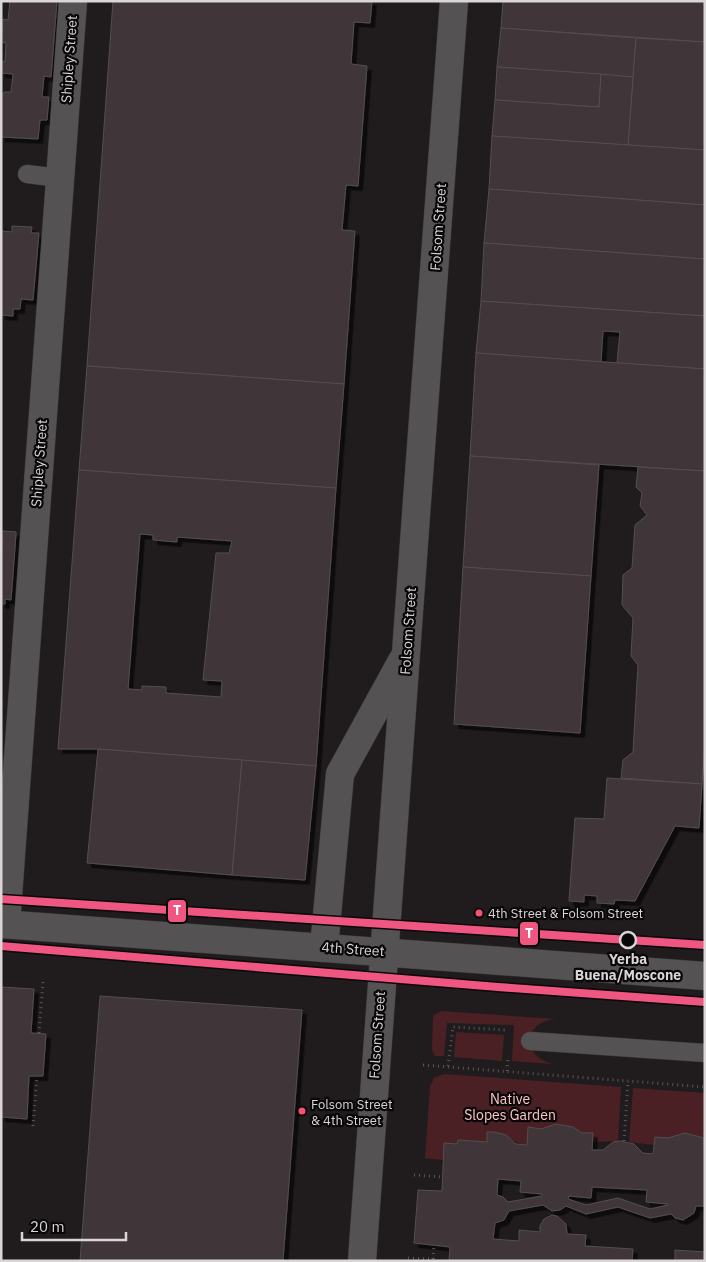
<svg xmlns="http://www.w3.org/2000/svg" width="706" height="1262" viewBox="0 0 706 1262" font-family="'IBM Plex Sans',sans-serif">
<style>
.green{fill:#4a2024}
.building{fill:#3f3438;stroke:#524f50;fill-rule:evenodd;filter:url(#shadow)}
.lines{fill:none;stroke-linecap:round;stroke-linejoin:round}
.lane-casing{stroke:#3b383a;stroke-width:19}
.street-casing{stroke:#3b383a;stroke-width:29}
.secondary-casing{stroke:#3b383a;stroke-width:29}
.path{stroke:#585657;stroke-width:3;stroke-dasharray:1 4;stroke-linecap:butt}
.lane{stroke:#555254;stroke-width:18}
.street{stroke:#555254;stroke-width:28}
.secondary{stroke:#555254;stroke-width:28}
.rail-1-casing{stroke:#090708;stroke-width:11}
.rail-1{stroke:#f05682;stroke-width:8}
.bus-dot{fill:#f65372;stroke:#090708;stroke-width:2}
.stop-dot{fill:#090708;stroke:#dad6d8;stroke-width:2.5}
.labels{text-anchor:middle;stroke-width:4.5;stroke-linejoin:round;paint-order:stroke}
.bus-label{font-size:13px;fill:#dad6d8;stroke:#090708;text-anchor:start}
.street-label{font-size:14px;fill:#dad6d8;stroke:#090708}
.stop-label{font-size:14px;font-weight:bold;fill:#dad6d8;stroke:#090708}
.park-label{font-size:14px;fill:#ffc5c6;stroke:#090708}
.line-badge{stroke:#090708;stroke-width:2}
.badge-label{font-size:14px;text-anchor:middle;font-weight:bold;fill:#fff}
</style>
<defs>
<filter id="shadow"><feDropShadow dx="4.5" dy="4.5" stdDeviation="0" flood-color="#0009"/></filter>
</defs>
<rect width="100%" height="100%" fill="#201c1e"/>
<g class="green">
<path d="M441 1011 555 1019C524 1022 520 1055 552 1064L512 1061 514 1025 447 1023 444 1056H435L432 1050 433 1018 434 1015Z"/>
<path d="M456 1032 504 1035 502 1061 454 1057Z"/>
<path d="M444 1074 621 1087 618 1141 593 1142V1133H582L573 1127 556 1124 541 1129 528 1127 527 1145C510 1143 509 1132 487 1132V1142L458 1140 457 1144 444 1143 443 1160 425 1158 430 1087 434 1078Z"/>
<path d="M633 1088 705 1093V1138L685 1133 668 1138 656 1137 654 1145 629 1142Z"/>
</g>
<g class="building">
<path d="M10 1H57L51 77 44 76 42 97H49L47 120H40L38 139 1 137V94H3L4 92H11L13 74 1 73V61L5 62 6 43 1 42 3 19 8 20Z"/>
<path d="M113 1H372L370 23 354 22 351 64 367 66 358 186 346 185 342 230 355 231 344 384 87 366Z"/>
<path d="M503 1H705V42L501 28Z"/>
<path d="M501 28 636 38 633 77 497 67Z"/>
<path d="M636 38 705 42V150L628 145Z"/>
<path d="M497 67 601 74 599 107 495 100Z"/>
<path d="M601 74 633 77 628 145 492 136 495 100 599 107Z"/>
<path d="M492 136 705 150V205L489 189Z"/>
<path d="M489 189 705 205V259L484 243Z"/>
<path d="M1 224 2 231 12 232V226L32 227 31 233H39L33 300 21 299 20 309H13V316L1 315Z"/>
<path d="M484 243 705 259V316L481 301Z"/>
<path d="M481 301 705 316V369L617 363 620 332 603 331 601 362 476 353Z"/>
<path d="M476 353 705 369V471L470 456Z"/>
<path d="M87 366 344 384 336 488 79 470Z"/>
<path d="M470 456 599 465 591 576 463 567Z"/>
<path d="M638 467 705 471V741L702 784 621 778 623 760 633 752 638 665 631 656 633 618 622 605 623 575 632 568 635 525 647 515 640 506 642 493 636 487Z"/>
<path d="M79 470 336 488 316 766 98 749H58ZM140 534 153 535V540L177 542V537L232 541 229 553H216L203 680 222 681 221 697 166 693V687L142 686V690L128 689Z"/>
<path d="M2 531 16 532V534L11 600 5 599V604H1Z"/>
<path d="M463 567 591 576 580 733 454 724Z"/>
<path d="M98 749 242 760 232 875 87 863Z"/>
<path d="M242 760 316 766 305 880 232 875Z"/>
<path d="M607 778 702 784 699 828 675 826 635 901 615 900 614 904 597 903V896L584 895V902L569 901 575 818 604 819Z"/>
<path d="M1 987 34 989 31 1033 46 1034 43 1076H29L27 1119 1 1117Z"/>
<path d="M100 996 302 1010 283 1261H80Z"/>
<path d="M556 1124 573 1127 582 1133H593L592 1150H603L613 1142 620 1141 634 1144 643 1153 653 1154 655 1137 668 1138 685 1133 704 1138 705 1206H696L694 1213 683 1220 675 1218 671 1214 650 1218 618 1207 586 1214 566 1206 560 1210 552 1211 543 1205 509 1211 504 1220 495 1223 493 1239 519 1241V1230L540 1232V1226L544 1219 552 1215 557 1216 566 1224 567 1234 586 1235 585 1246 633 1249 632 1261H449L450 1247 414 1243 418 1190 442 1191 444 1143 457 1144 458 1140 487 1142V1132H494L506 1135 516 1144 527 1145 528 1127 541 1129ZM498 1179 521 1181 520 1192 542 1194V1196L508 1202 503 1197 497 1195ZM592 1187 647 1190 646 1202 668 1204V1205L650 1209 618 1198 586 1205 568 1199 569 1196 591 1198Z"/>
<path d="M675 1250 705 1252V1261H675Z"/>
</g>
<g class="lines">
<g class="lane-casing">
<g id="lane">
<path d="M27 174 59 178"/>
<path d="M530 1041 705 1053"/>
</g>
</g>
<g class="street-casing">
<path id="street" d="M6 924 73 1"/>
</g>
<g class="secondary-casing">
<g id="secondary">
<path d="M1 924 705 976"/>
<path d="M324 948 340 774 402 661"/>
<path d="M362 1261C390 841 424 421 454 1"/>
</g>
</g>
<g class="path">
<path d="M39 1033 43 982"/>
<path d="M423 1065 705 1087"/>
<path d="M448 1066 453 1027 506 1030"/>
<path d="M507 1071 508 1058"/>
<path d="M33 1126 37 1076"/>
<path d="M624 1141 628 1081"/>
<path d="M414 1175 442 1177"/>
<path d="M408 1258 433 1259 434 1261"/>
<path d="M433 1259 434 1245"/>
</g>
<use href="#lane" class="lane"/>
<use href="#street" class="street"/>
<use href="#secondary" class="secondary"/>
<g class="rail-1-casing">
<g id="rail-1">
<path d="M1 899 705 945"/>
<path d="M1 946 498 987 705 1002"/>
</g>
</g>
<use href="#rail-1" class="rail-1"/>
</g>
<g class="bus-dot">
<circle cx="479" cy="913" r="4.5"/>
<circle cx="302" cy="1111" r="4.5"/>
</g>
<circle class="stop-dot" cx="628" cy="940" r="8"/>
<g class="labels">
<g class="bus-label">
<text x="488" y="918">4th Street &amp; Folsom Street</text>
<text x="311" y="1109">Folsom Street<tspan x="311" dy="16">&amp; 4th Street</tspan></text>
</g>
<g class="street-label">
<text transform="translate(69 59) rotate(-86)" y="5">Shipley Street</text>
<text transform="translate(438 227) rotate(-86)" y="5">Folsom Street</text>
<text transform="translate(39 463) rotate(-86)" y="5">Shipley Street</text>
<text transform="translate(408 631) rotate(-86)" y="5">Folsom Street</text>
<text transform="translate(353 949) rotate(4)" y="5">4th Street</text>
<text transform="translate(377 1035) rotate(-86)" y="5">Folsom Street</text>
</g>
<g class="stop-label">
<text x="628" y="964">Yerba<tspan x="628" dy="16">Buena/Moscone</tspan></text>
</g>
<g class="park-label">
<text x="510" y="1104">Native<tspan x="510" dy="16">Slopes Garden</tspan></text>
</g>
</g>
<g class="line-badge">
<rect x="167" y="899" width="20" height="24" rx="5" fill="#f05682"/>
<rect x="519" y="921" width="20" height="25" rx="5" fill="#f05682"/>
</g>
<g class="badge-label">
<text x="177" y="915">T</text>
<text x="529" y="938">T</text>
</g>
<rect width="706" height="1262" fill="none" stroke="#dad6d8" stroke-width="5"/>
<path d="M22 1232v8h104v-8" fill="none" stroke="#dad6d8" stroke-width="2.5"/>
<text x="30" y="1232" font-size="15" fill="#dad6d8" stroke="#090708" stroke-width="4" paint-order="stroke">20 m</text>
</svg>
